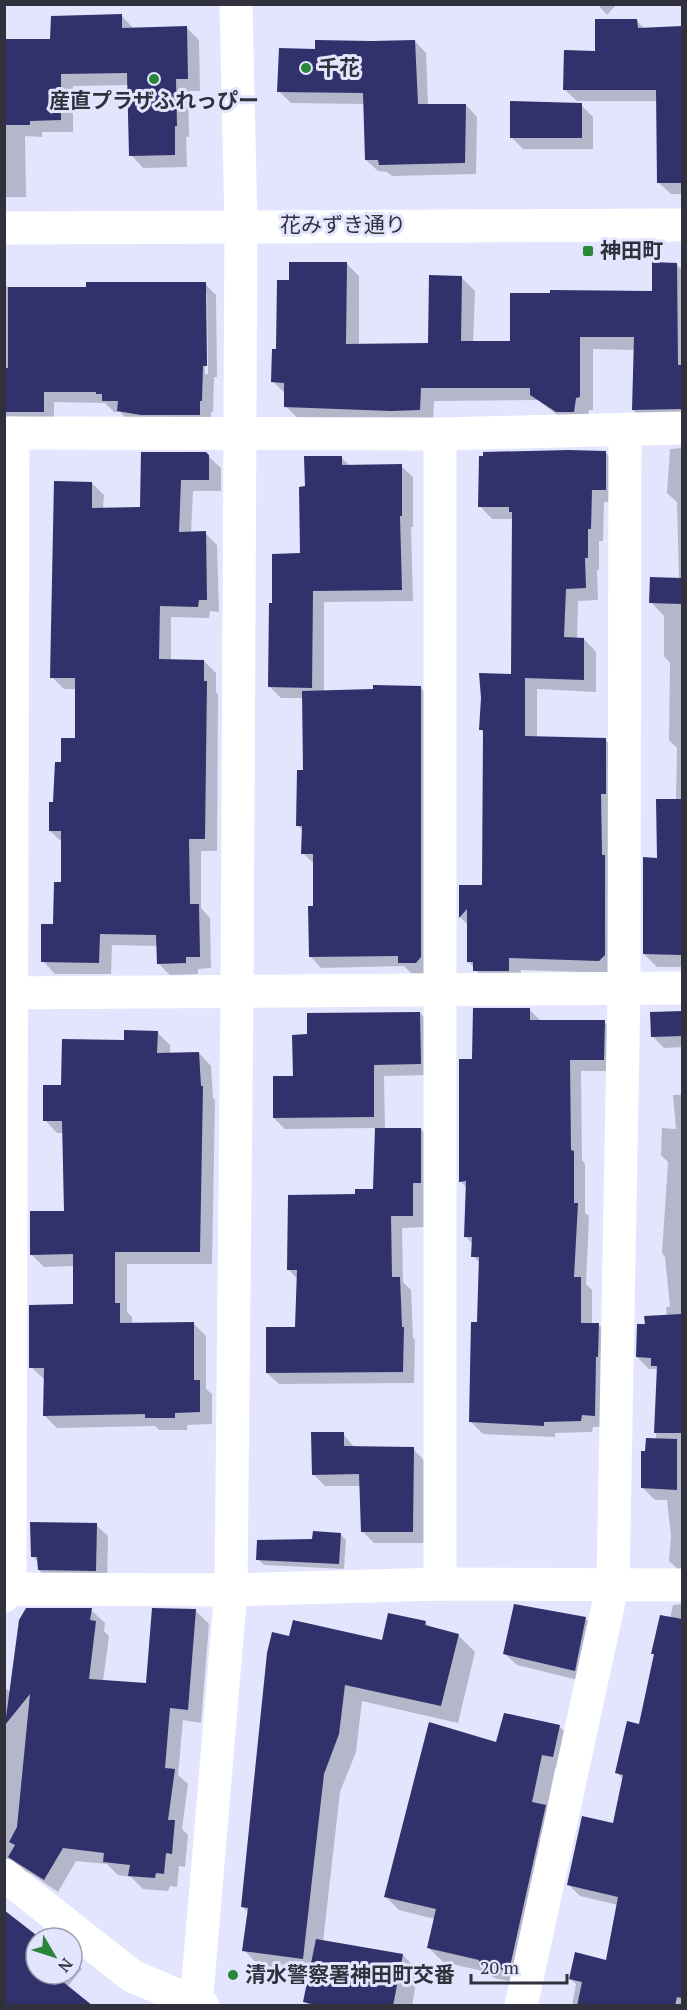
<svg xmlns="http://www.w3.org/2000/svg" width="687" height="2010" viewBox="0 0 687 2010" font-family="'PT Serif','Noto Sans JP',serif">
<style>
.shadow{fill:#0003;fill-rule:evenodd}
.building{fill:#31316b}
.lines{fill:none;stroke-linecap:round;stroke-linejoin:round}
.minor{stroke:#fff;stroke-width:33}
.poi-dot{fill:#288739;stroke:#e2e5fd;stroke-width:2}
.labels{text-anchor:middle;stroke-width:6;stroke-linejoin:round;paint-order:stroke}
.poi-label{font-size:21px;font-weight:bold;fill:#30313c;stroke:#e2e5fd;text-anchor:start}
.street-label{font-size:21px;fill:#30313c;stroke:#e2e5fd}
</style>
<rect width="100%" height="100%" fill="#e2e5fd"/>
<g class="shadow">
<path d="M597 4H617L607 15Z"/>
<path d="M121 15 134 29 187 28 199 40 200 91H188L189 137H186L187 167 143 168 131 155 129 85 73 86V132H42V137L25 136 26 197H4V41L52 40Z"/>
<path d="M637 21 645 29 682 28V194H671L659 183 658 101H577L565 90 596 52Z"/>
<path d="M415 41 426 53 428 106 466 105 477 117 476 174 392 176 387 172 378 171 366 160 365 104 291 103 279 91 316 50Z"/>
<path d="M581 105 593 117V149H523L511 137Z"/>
<path d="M346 263 359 276V346L430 344 462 278 475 291 473 342H511L653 292 676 264 682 270V422L646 423 633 410 635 350 593 349V410H589L587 424 570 425 538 400 434 401 433 422 299 419 285 406 286 394 272 381 290 282Z"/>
<path d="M4 284 9 288H87L205 284 216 295 217 377H214L213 412H211V425L130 422 120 412H114L105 403 54 402V423L4 422ZM204 293H207L208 374H205Z"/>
<path d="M682 448V967H657L644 954 658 860 676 800 677 748 669 740 670 663 664 656V616L651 602 679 579 677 502 667 493 670 449Z"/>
<path d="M606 453 618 465V502H604L603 541H599V570H597L598 600 578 601 577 639H584L596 652V692L537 689V737L605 740 618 752 612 973 521 970V982L487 983 469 962V926L460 917V886L484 887V733L481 730 512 675 514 519H492L480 506Z"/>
<path d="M206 454 221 468V491H193L191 533H205L217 545 219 612 210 611 209 618 171 617V661H204L216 673V692L218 695 217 851H201V908L210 918 211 968 198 969V974L170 975 158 963V946L112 945 111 974H55L43 961 55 926 63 883V843L50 831 62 764 76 739V689H64L52 677 92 483 104 495 103 509H141Z"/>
<path d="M341 457 350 466H401L413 477V527H411L413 601 324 602V692L421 688 432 699 427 974 411 973 404 966 321 968 310 956 315 865 303 853 304 832 298 826 304 771V698H281L269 686 274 604 302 555 306 488Z"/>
<path d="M529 1009 541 1021 604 1022 616 1033 615 1071H581L582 1160 585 1164V1213L589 1216 586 1284 592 1290V1324H598L610 1336 606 1427H593L592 1432 555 1433V1437L483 1434 471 1422 479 1323 481 1264 473 1256V1244L465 1236 467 1188 460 1181 474 1061Z"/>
<path d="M682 1012V1047L664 1048 652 1036 651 1013Z"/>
<path d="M420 1013 431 1024 432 1075 384 1076 385 1129H421L432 1141 424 1227 402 1228 403 1282 411 1290 413 1338 415 1340 414 1383 279 1384 267 1373 296 1329 298 1280 289 1270 357 1196 374 1190 377 1128 285 1129 274 1118 294 1078 309 1036Z"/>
<path d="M157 1032 170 1045V1054L199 1053 211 1066 213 1098 215 1100 212 1264H127V1312L132 1317V1324H194L206 1336V1389L212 1394V1424L187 1425V1430H159L155 1426 57 1428 45 1416V1380L31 1367 75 1305V1266L44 1267 31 1254 66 1212 64 1133H57L45 1120 63 1087 125 1042Z"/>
<path d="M673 1095H682V1573L669 1561 671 1536 667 1500H655L643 1488 647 1453 656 1439 658 1371 656 1369H649L637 1357 646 1325 667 1316 666 1307H670L665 1257 662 1253 668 1162 661 1155 662 1128 676 1129Z"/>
<path d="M343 1434 355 1448 413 1449 425 1461V1543H374L362 1531 361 1486H325L313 1474Z"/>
<path d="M96 1525 108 1536 107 1582H51L39 1570V1563L32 1556Z"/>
<path d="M340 1534 346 1540 344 1569 264 1565 258 1559 314 1541Z"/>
<path d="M682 1604V2006H572L576 1984 570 1979 608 1962 618 1905 580 1896 568 1884 614 1825 624 1780 617 1773 640 1726 655 1656 653 1653 670 1618 673 1605Z"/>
<path d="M91 1610 105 1623 104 1631 109 1636 103 1681 148 1685 195 1610 209 1624 201 1723 183 1720 178 1775 188 1784 182 1829 188 1835 185 1867 179 1866 177 1887 170 1886 168 1891 143 1889 131 1877 118 1875 107 1864 76 1861 58 1892 30 1873 4 1866V1687L11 1693Z"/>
<path d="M586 1619 598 1631 586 1682 517 1665 505 1654Z"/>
<path d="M425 1622 431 1628 458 1635 475 1652 458 1723 362 1701 356 1752 340 1792 323 1942 403 1955 418 1971 412 2006H309L305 2001 310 1974 261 1968 244 1950 249 1913 243 1907 290 1638 384 1642Z"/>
<path d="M559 1726 573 1740 566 1770 555 1768 547 1808 559 1820 523 1984 494 1978 487 1972 443 1962 429 1948 435 1919 399 1910 385 1896 498 1744Z"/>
<path d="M4 1911 37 1938 36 1974H72V1958L82 1969 67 1987 4 2006Z"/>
</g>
<g class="building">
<path d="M122 14V28L187 26 188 79H176L177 126H175V155L129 156 127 73 61 74V120L30 121V125H4V39H50L51 16Z"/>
<path d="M595 19H637L638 28 682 26V183H657L656 90H563L564 50 595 51Z"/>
<path d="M315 40 372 41 415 40 418 104H466L465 163 379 165 378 160H365L363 93 277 92 279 48 315 49Z"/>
<path d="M510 101 582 103V138H510Z"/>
<path d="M289 262H347L346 344 428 343 429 275 462 276 461 341H510V293H550V290L652 291V262L677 263 678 365H682V409L632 410 634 337H580V397L576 398 574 412H556L530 395V388H421L420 410 391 411 284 407V383L271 382 272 349H276L277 280H289Z"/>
<path d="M86 282H206L207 366H203L202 401H200V415H141L117 411 118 401H102V394H96V392H44V412H4V368H8V287H86Z"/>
<path d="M569 450 606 451V490H592L591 529H588V558H585L586 588 566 589 564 637 584 638V680L525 678V736L606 738V794H601L602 855H605V955L599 961 509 958V971H473V962H467V909L459 918V885H482L483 730H479L481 698 479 673 511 674 512 512H509V507H478L479 456H483V452Z"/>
<path d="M141 452H206L209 455V480H181L179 532 206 531 207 600H199L198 607 160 606 159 659 204 660V681H207L205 839H189L190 904H199L200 957H186V963L157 964 156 935 100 934 99 963 41 962V924H53L54 882H61V831H49V802H53L55 762H61V738H75V678H50L54 481 92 482V508L140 507Z"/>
<path d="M304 456H342V465L402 464V516H400L402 590 313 591 312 688 268 687 269 603H272V554L300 553 299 487 305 486Z"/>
<path d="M650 577 682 578V604L649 603Z"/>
<path d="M373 685 421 686V957L416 963H398V956L309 957 308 906H313V854H301L302 826H296L297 770H303L302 691 373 689Z"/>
<path d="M656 799H682V955L643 954V857L657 858Z"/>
<path d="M473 1008H530V1020H605L604 1060H570L571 1150 574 1151V1203H578L574 1277H581V1323H599L598 1357H596L595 1416 582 1415 581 1421 544 1422V1426L469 1422 471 1322H477L479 1257H471L472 1237H464L466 1181 459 1182V1059H472Z"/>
<path d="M682 1011V1036L651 1037 650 1012Z"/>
<path d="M420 1012 421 1064 374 1065V1117L273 1118V1076H293L292 1035 307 1034V1013Z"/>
<path d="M124 1030 158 1031 157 1053 199 1052 201 1086H203L200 1252H115V1303H120V1323L194 1322V1380H200V1412L175 1413V1418H145V1414L43 1416 44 1368H29V1305L73 1304V1254L30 1255V1211H64L62 1121H43V1085H61L62 1039 124 1040Z"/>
<path d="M375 1128H421V1183H413V1216H391L392 1277H400L402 1327H404L403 1372 266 1373V1327H295L297 1270H287L288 1195 355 1194V1189H373Z"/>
<path d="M682 1314V1433H654L657 1366H651V1358L636 1357 637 1324H645L644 1316Z"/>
<path d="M311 1432H344V1446L414 1447 413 1532H361L359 1474 312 1475Z"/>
<path d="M646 1438 677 1439V1490L641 1488V1451H645Z"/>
<path d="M30 1522 97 1523 96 1571 38 1570 37 1557H31Z"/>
<path d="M313 1531 341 1533 339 1564 256 1560 257 1540 312 1539Z"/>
<path d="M514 1604 586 1617 575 1671 503 1654Z"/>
<path d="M26 1608H92L90 1620 96 1621 89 1679 146 1683 152 1608 196 1609 188 1710 170 1708 165 1768 175 1769 168 1820H175L172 1854 166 1853 164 1874 156 1873 155 1878 128 1876 130 1865 103 1862 104 1853 63 1848 44 1880 8 1857 15 1845 9 1842 17 1827 30 1694 5 1725 19 1620Z"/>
<path d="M388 1613 426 1621 425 1625 459 1634 441 1706 345 1685 339 1734 324 1774 303 1959 242 1951 248 1908 241 1907 267 1653 272 1632 289 1636 293 1620 382 1640Z"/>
<path d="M660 1615 682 1619V1998L677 1997 675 2006H577L582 1982 569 1979 575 1952 606 1960 618 1897 567 1885 582 1816 613 1823 623 1775 615 1773 627 1721 639 1724 654 1654H651Z"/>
<path d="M504 1713 560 1725 553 1757 542 1755 532 1802 546 1805 509 1971 479 1965V1960L427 1948 436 1909 384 1897 429 1722 496 1742Z"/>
<path d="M4 1910 40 1938H36V1974H59L57 1977 93 2006H4Z"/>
<path d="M316 1939 403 1954 393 2006H320L303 2002Z"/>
</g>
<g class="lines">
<g class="minor">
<path d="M4 228 682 225"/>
<path d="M4 433 440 434 682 428"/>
<path d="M4 993 682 988"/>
<path d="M440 1584V434"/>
<path d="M10 1589 13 433"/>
<path d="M4 1596 10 1589 231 1590 440 1584 682 1585"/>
<path d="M4 1875 132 1976 203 2006"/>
<path d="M196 2006 231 1590 237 991 241 226 236 4"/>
<path d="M521 2006 613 1583 624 989 625 429"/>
</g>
</g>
<g class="poi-dot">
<circle cx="306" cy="68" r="6"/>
<circle cx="154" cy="79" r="6"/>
<rect x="582" y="245" width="12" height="12" rx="3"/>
<circle cx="233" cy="1975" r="6"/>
</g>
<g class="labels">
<g class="poi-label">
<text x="318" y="75">千花</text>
<text x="154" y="108" text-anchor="middle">産直プラザふれっぴー</text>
<text x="600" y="258">神田町</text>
<text x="245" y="1982">清水警察署神田町交番</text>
</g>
<g class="street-label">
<text x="343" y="232">花みずき通り</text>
</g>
</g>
<rect width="687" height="2010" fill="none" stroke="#30313c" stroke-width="12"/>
<g transform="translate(54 1956) rotate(129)"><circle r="28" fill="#e2e5fd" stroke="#9b9db0" stroke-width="1.5"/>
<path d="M0-4.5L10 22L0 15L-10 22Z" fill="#288739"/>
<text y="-9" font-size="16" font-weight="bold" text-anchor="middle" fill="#30313c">N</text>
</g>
<path d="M471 1974v9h96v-9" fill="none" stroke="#30313c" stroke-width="3"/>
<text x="480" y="1974" font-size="18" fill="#30313c" stroke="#e2e5fd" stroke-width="4.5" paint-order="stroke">20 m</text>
</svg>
